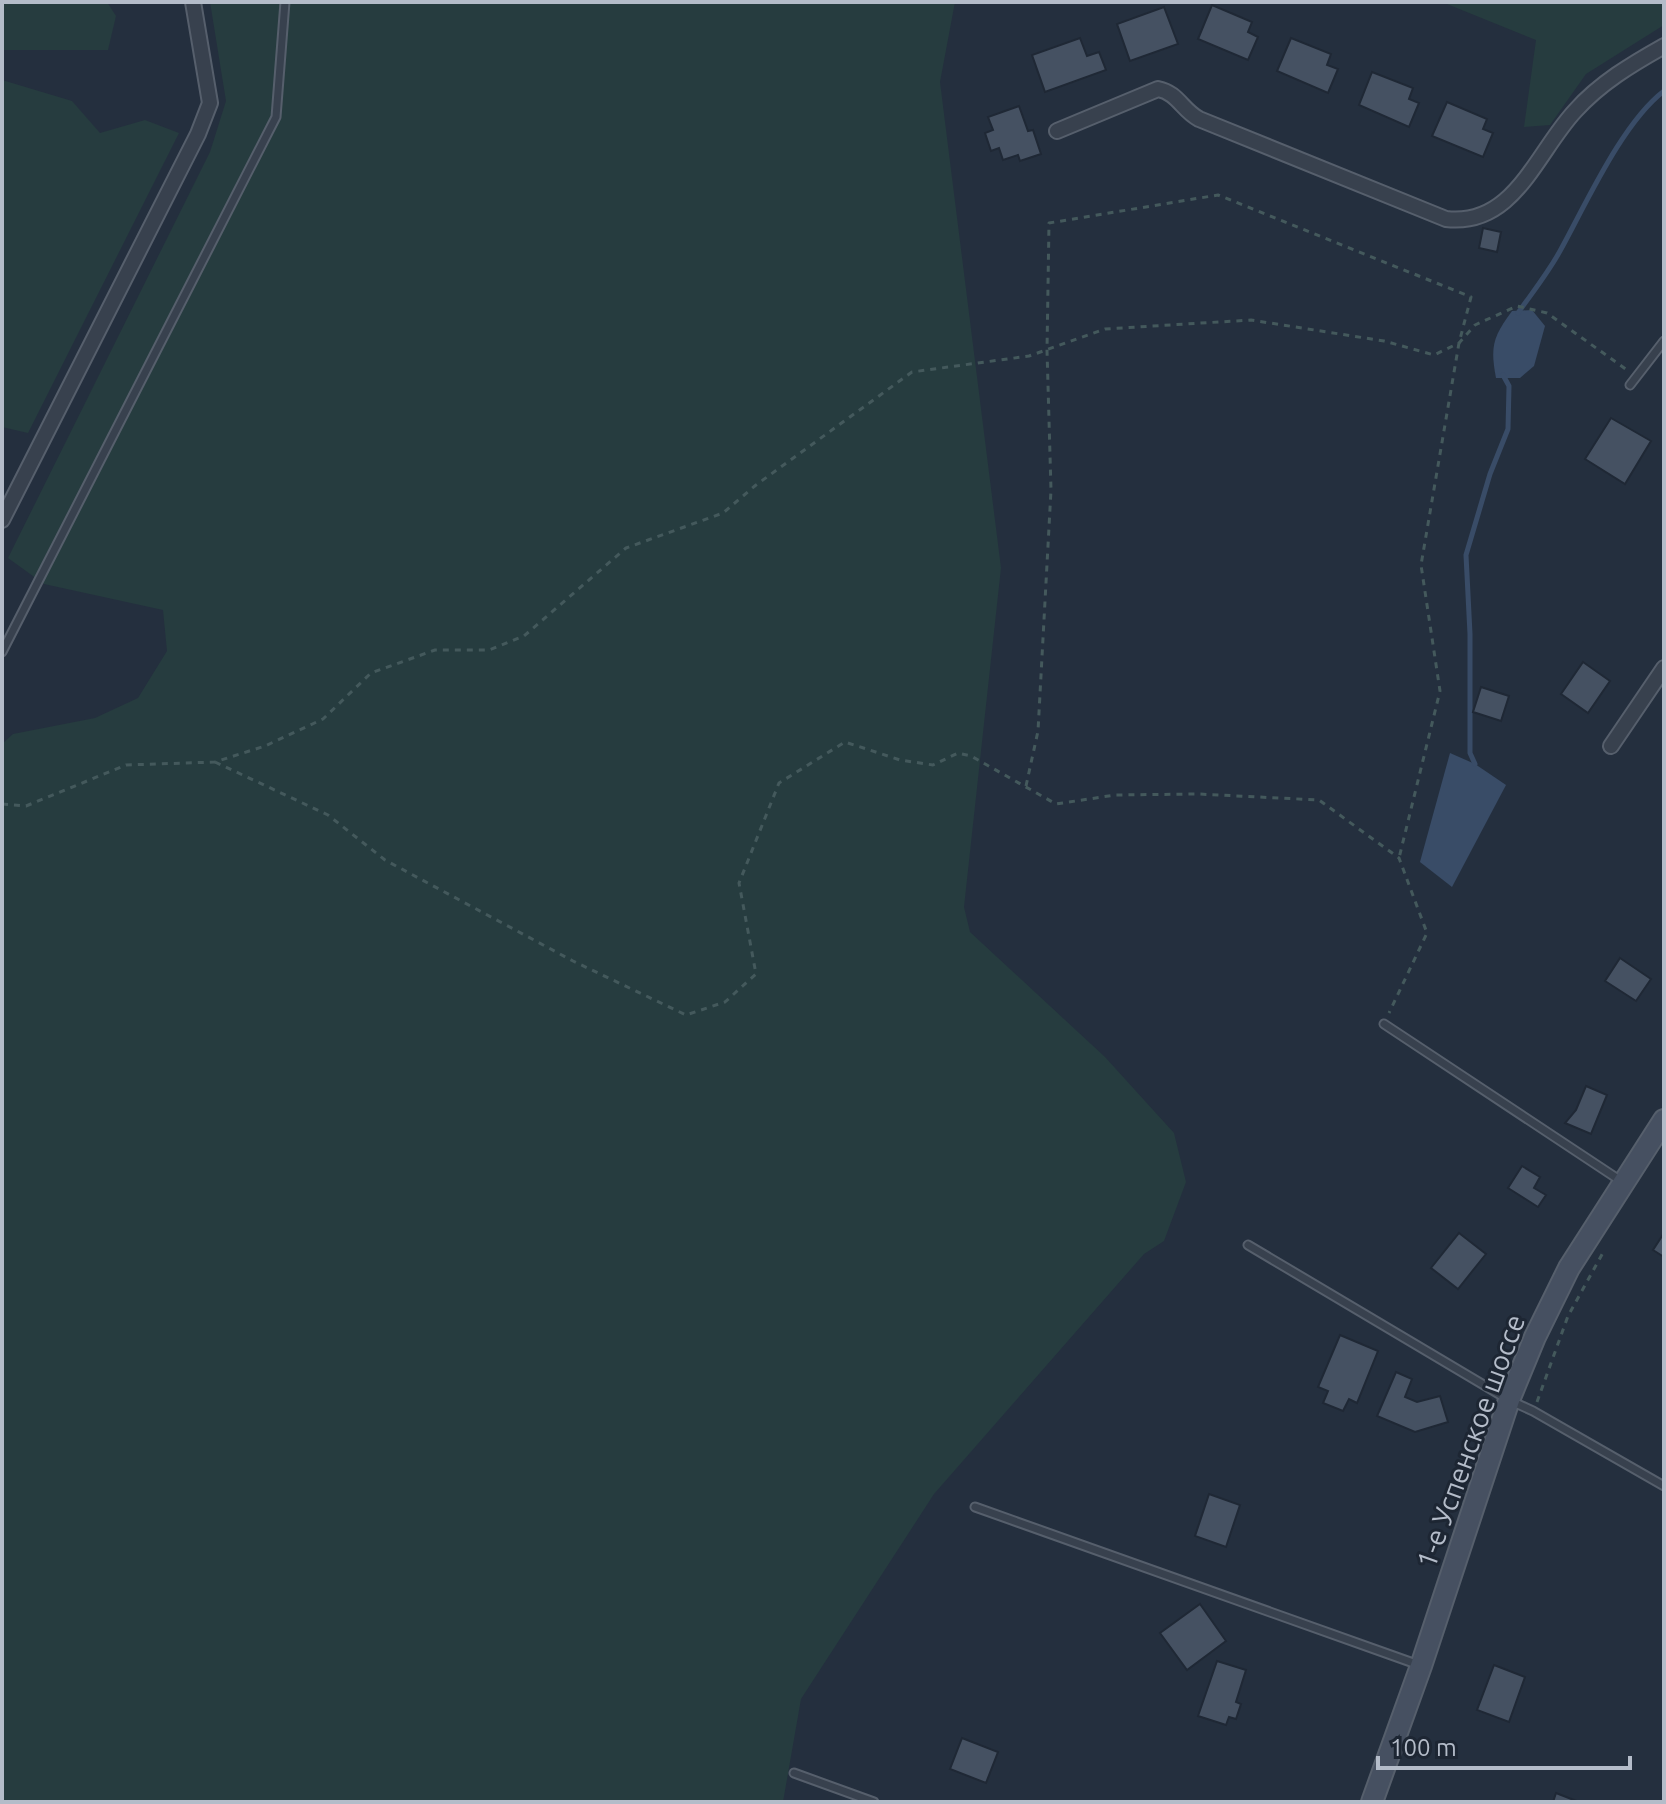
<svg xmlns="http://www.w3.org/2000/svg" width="1666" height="1804" font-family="Ubuntu,sans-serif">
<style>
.green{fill:#263c3f}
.water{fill:#394c67}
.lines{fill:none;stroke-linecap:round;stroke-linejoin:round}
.stream{stroke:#394c67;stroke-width:5}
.building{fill:#455162;stroke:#1f2835;stroke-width:2}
.service-casing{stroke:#565f6c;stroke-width:11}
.minor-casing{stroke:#565f6c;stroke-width:18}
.secondary-casing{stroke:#565f6c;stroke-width:24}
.path{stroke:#44595c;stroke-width:3;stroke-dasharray:6 6;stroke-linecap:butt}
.service{stroke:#38414e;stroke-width:7}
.minor{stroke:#38414e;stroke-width:14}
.secondary{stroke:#465061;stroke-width:20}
.labels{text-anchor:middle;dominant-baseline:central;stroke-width:6;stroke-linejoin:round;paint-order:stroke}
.street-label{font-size:28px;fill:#b4bcc9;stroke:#1d2633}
</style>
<rect width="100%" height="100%" fill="#242f3e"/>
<!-- green -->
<g class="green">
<path d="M2,2H107L116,16L108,50H2Z"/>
<path d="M210,2H955L940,82L1001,568L964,907L970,932L1105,1057L1174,1133L1186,1182L1164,1241L1144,1254L934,1494L801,1699L783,1802H2V744L13,734L95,718L138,698L167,651L163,610L44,584L8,558L210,152L226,101Z"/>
<path d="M1442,2H1664V25L1586,74L1550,125L1524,127L1536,40Z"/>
<path d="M2,80L72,101L100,133L145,120L179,133L28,433L2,427Z"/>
</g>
<!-- water -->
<g class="water">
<path d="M1532,310L1545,326L1534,366L1520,378H1496C1490,346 1493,337 1512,311Z"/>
<path d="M1450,753L1475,764L1506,785L1452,887L1420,862Z"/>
</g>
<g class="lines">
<!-- stream -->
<g class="stream">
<path d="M1518,313C1532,293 1548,273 1560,251C1586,204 1622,123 1664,91"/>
<path d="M1475,764L1470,753V634L1466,555L1490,474L1508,429L1509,386L1503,375"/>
</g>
</g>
<!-- building -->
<g class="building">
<path d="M1212,5L1252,22L1248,32L1258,37L1248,60L1198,39Z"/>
<path d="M1164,7L1178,44L1130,61L1117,24Z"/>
<path d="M1080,38L1087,56L1099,52L1106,70L1045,92L1032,55Z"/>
<path d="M1291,38L1331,54L1327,65L1338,69L1328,93L1277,71Z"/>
<path d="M1372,72L1413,88L1409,99L1419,103L1409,127L1359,105Z"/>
<path d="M1447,102L1487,119L1483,129L1493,133L1483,157L1432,136Z"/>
<path d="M1019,106L1028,131L1033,130L1041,154L1020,161L1018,155L1003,160L999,148L991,151L985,133L993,130L988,117Z"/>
<path d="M1483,228L1501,232L1497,252L1479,248Z"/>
<path d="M1611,418L1651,441L1625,484L1585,459Z"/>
<path d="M1583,662L1610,681L1588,713L1561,694Z"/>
<path d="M1481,687L1509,696L1501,721L1473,712Z"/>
<path d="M1620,958L1651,979L1636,1001L1605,981Z"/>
<path d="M1586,1086L1607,1095L1591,1134L1565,1123L1576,1110Z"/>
<path d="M1522,1166L1540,1177L1534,1188L1546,1195L1538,1207L1508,1188Z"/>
<path d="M1459,1233L1486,1254L1458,1289L1431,1268Z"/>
<path d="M1664,1233V1257L1653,1250Z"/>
<path d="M1340,1335L1378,1351L1357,1403L1349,1399L1343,1411L1323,1403L1328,1391L1318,1387Z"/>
<path d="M1396,1372L1412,1379L1405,1397L1417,1402L1440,1396L1448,1422L1415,1432L1377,1416Z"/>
<path d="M1209,1494L1240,1505L1226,1547L1195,1536Z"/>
<path d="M1200,1604L1226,1641L1187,1670L1160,1633Z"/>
<path d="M1217,1661L1246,1670L1236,1702L1241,1704L1236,1719L1229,1717L1226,1725L1198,1716Z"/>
<path d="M1494,1665L1525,1677L1509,1722L1477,1710Z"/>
<path d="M962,1738L998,1752L986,1783L950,1769Z"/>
<path d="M1556,1793L1579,1802H1553Z"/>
</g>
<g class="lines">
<!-- service casing -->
<g class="service-casing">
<g id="service">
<path d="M1630,385L1664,341"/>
<path d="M2,652L276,117L285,2"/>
<path d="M1384,1024L1621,1181"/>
<path d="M1248,1245L1509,1400L1533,1411L1664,1486"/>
<path d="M975,1507L1419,1665"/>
<path d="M794,1773L874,1802"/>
</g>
</g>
<!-- minor casing -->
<g class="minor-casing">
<g id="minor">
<path d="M1057,131L1158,89C1178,93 1182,110 1199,119L1446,219C1514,227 1536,153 1575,111C1600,83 1632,64 1664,46"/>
<path d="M2,520L198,134L210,103L193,2"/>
<path d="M1611,746L1664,668"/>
</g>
</g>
<!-- secondary casing -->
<g class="secondary-casing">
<path id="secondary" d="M1372,1802L1421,1666L1509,1400L1535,1337L1569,1268L1664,1120"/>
</g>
<!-- path -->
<g class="path">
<path d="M215,762L328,815L385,860L573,961L686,1015L725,1002L756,974L739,883L779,783L845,742L900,760L933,765L958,753L971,756L1056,804L1115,795L1198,794L1319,800L1399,858L1427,933L1389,1013"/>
<path d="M1026,786L1038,731L1051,490L1047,350L1049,223L1218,195L1471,297L1459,343L1421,565L1440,691L1399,858"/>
<path d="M2,804L26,806L126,765L215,762L265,746L323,719L371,673L435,650H489L524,636L626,548L723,513L756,485L912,372L1029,356L1105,329L1251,320L1384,341L1434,355L1459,343L1475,325L1517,306L1547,313L1627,370"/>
<path d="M1537,1402L1568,1316L1605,1249"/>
</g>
<!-- service -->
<use href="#service" class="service"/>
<!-- minor -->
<use href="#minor" class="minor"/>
<!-- secondary -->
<use href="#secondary" class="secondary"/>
</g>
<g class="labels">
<!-- street labels -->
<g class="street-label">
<text transform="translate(1470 1441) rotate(-70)">1-е Успенское шоссе</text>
</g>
</g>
<!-- border -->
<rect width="1666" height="1804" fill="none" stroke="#b4bcc9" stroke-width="8"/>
<!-- scale -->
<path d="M1378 1756v12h252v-12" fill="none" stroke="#b4bcc9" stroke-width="4"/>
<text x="1390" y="1756" font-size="24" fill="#b4bcc9" stroke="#1d2633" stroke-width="6" paint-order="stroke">100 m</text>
</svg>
